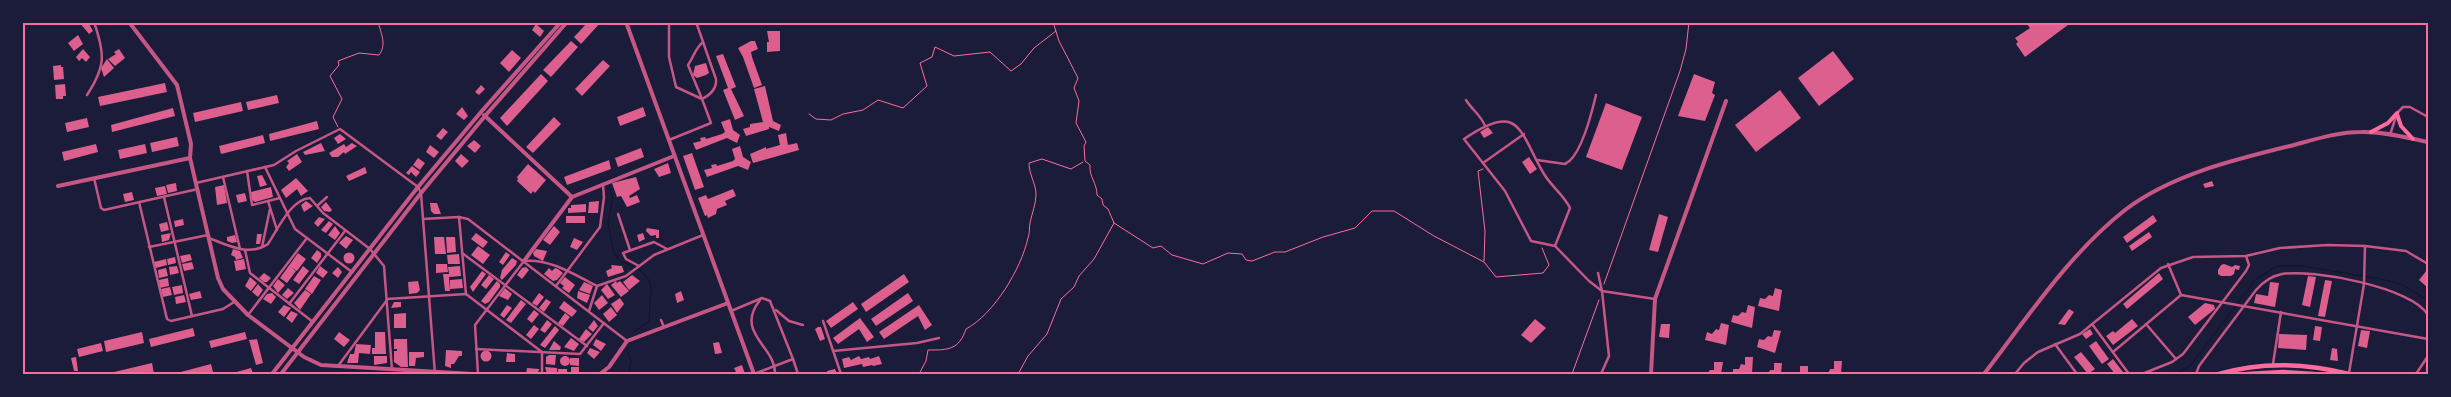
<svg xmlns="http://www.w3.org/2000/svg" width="2451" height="397" font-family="Ubuntu,sans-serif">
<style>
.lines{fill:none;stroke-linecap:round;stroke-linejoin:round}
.stream{stroke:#12122b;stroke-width:1}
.building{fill:#dd5f8e}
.path{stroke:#ff6b9d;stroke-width:1}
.minor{stroke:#c65784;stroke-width:2.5}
.tertiary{stroke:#c65784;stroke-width:4}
.secondary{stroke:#ff6b9d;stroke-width:4}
.primary{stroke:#ff6b9d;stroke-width:4.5}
.neatline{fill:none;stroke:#ff6b9d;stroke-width:2}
</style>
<rect width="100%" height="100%" fill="#1b1b3a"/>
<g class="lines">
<!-- stream -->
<g class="stream">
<path d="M609,185L613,197L608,222L613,251L619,260L641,271L649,280L651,287L649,321L634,332"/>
<path d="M627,350L631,361L629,374"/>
<path d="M2175,374L2191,365L2256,279L2277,266H2302L2381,279L2401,284L2428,300"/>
</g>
</g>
<!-- building -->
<g class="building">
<path d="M79,22H88L93,31L89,34Z"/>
<path d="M588,22H601L581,44L574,37Z"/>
<path d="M2030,22H2072L2025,57L2016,44L2018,42L2015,38L2030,28L2027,24Z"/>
<path d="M536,24L544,31L540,37L532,30Z"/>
<path d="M767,31H780V51L767,52V42H769Z"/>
<path d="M78,35L83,44L74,51L68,43Z"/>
<path d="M571,41L578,47L551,77L543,70Z"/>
<path d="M751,41H755L758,49L751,52L752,57L762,85L754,88L743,57L738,48Z"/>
<path d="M83,49L90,57L86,62L82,58L79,61L76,57Z"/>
<path d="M119,49L125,58L115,66L108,59L116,54L114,52Z"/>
<path d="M512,50L521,58L509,72L500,63Z"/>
<path d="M1833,51L1854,79L1819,106L1798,78Z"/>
<path d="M723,54L736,87L731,89L744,116L735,120L723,90L728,88L716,56Z"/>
<path d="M107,59L114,68L104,77L101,68Z"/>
<path d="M603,60L610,66L582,96L575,89Z"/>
<path d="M706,63L709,73L706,75L697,78L693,75L695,66Z"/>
<path d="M61,65V67H63L64,79L54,80L53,66Z"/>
<path d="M541,74L548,81L507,126L500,118Z"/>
<path d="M1694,74L1715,82L1712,93L1715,95L1705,121L1678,116Z"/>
<path d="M165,83L167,92L100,106L98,97Z"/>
<path d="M65,84L66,96H63V99H56L55,85Z"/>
<path d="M481,85L485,89L479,95L475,92Z"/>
<path d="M765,86L773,121L781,125L779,131L769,127V129L746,136L743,129L750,127V124L763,122L754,89Z"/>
<path d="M1780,90L1801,118L1756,152L1735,125Z"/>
<path d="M277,95L279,103L248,110L246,102Z"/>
<path d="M241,102L243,111L195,122L193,113Z"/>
<path d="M1606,103L1642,117L1622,170L1586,157Z"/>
<path d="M462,107L468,116L464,120L456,114Z"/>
<path d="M643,107L646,116L620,126L617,117Z"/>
<path d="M173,108L175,116L112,132L111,125Z"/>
<path d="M554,117L561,124L533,153L526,147Z"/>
<path d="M87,118L89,127L67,132L65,123Z"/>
<path d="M730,119L733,130L740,135L737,143L727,138L696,150L693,143L701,141L700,138L705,137L706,139L722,134L725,132L721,122Z"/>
<path d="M317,121L319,129L270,141L269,134Z"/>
<path d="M1488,127L1493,133L1484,138L1480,132Z"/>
<path d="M443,128L448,132L441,140L436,136Z"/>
<path d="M786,133L788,145L797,143L799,150L753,163L750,154L766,147V149L780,145L778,135Z"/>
<path d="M340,134L346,139L338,144L334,138Z"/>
<path d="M263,135L265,143L221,154L219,146Z"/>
<path d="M177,137L179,146L152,152L150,143Z"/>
<path d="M474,140L481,146L475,153L467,146Z"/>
<path d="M321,143L325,151L305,155L303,152Z"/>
<path d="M352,143L357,146L345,154L344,152L338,157H332L329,153L344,144L346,147Z"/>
<path d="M96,144L98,152L64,161L62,152Z"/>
<path d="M145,144L147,153L120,159L118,150Z"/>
<path d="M430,145L439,152L434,158L426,152Z"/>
<path d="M740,146L743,157L751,162L748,170L738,166L707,177L704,170L712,168L711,165L716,164L717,166L733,161L735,159L732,149Z"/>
<path d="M641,148L644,157L618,167L615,158Z"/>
<path d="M692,153L704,187L695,190L683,156Z"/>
<path d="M297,154L302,162L289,171L286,167L289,163L287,161Z"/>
<path d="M461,154L469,161L462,168L455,161Z"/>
<path d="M1529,157L1537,169L1530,174L1522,162Z"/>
<path d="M418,158L425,163L420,170L413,165Z"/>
<path d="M609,160L611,169L567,185L564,177Z"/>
<path d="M668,163L671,173L659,177L654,169Z"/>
<path d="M528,164L546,180L535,193L533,191L531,194L517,181L518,179L517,177Z"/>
<path d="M412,166L420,172L416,177L411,172L409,175L406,173Z"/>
<path d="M365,167L367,173L349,181L346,176Z"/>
<path d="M262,175L267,185L260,187L257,176Z"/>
<path d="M636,177L640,189L629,196L630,198L637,195L640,202L627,207L621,196L617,197L612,183Z"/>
<path d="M296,178L308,191L301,196L297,189L286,198L281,190Z"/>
<path d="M2212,181L2214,186L2205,188L2203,184Z"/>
<path d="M176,183L177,191L168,193L166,185Z"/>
<path d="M224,185L227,203L217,205L215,187Z"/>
<path d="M165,186L167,194L157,196L155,188Z"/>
<path d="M271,187L273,197L255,202L252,200L251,192Z"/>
<path d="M733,189L736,196L725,201L727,205L717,209L716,214L708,218L707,215L705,216L698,198L706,195L708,199Z"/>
<path d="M132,192L134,200L125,202L123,194Z"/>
<path d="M245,193L247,201L238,203L236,195Z"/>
<path d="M306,201L313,206L304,212L301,205Z"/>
<path d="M599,201L598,213H588L589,202Z"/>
<path d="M326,202L332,210L330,212L324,211L321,207Z"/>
<path d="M430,203H437L441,214H434L431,211Z"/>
<path d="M586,204V212L568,213V208H571V205Z"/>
<path d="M1659,214L1668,217L1658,252L1649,250Z"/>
<path d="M2153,215L2157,221L2127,243L2123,237Z"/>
<rect x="566" y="216" width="19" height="7"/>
<path d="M319,217L325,219L318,227L314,223Z"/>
<path d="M183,219L184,225L175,227L174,221Z"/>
<path d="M329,221L333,224L326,233L321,230Z"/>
<path d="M167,222L169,230L161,232L159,224Z"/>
<path d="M335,226L340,233L335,240L328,235Z"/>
<path d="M554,226L560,232L550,245L543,240Z"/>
<path d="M647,228L659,230V238H656V235L651,236L646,231Z"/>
<path d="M2149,232L2152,237L2132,251L2129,246Z"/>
<path d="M171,233L169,240L162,242L161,235Z"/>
<path d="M476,233L488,242L483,248L471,239Z"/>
<path d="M643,233L645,239L639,242L637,235Z"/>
<path d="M257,234H262L260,244H256Z"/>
<path d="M235,235L237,242L232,243L227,241V237Z"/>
<path d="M346,236L353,240L346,249L339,243Z"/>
<path d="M434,237H444L446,254H435Z"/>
<path d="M446,237H455L456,252L447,253Z"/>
<path d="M574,238L583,242L577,250L570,247Z"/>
<path d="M478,246L490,255L483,264L471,255Z"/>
<path d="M233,249L240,251L243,258L236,260L235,257L231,255Z"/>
<path d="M536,249L547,251L543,261L534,256L533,253Z"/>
<path d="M317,250L321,253V257L317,263L311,258Z"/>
<path d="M506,252L510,255L503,265L499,262Z"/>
<circle cx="349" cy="258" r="5.5"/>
<path d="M298,253L306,259L297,271L291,267L296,271L287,283L280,278Z"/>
<path d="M190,254L192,260L182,263L180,256Z"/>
<path d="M459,254L460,264H448L447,255Z"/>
<path d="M175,257L176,263L168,265L167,259Z"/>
<path d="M512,258L517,261L516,265L502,280L500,278L502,270Z"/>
<path d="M166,259L167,265L156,268L154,262Z"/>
<path d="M244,259L246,269L236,271L234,261Z"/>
<path d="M192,262L194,269L184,271L182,264Z"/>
<path d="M436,264H447L448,272L436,273Z"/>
<path d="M2224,264L2232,267L2235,265L2240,266L2239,270L2235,269L2234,274L2231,276H2221L2218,274V270L2221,265Z"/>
<path d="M611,265L622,266L624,272L608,277L606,271L612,268Z"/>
<path d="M177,266L179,273L170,275L169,267Z"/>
<path d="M303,266L309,271L299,284L293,280Z"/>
<path d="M320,266L328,272L323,278L316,273Z"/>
<path d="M460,266L461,276L449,277L450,291H445L443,274H449L448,267Z"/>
<path d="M338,267L342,272L338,278L332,273Z"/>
<path d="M526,267L529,270L522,279L517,275L522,268Z"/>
<path d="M166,268L168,276L159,278L158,270Z"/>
<path d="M549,268L552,271L555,268L558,269L563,273L557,280L553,281L544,274Z"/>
<path d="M2427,270L2428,271V288L2419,280Z"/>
<path d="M482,271L486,274L473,292L470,287Z"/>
<path d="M264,273L271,278L267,282H264L259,278Z"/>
<path d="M2159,273L2163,279L2127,309L2123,304Z"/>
<path d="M904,274L909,282L866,312L861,304Z"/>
<path d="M489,275L494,279L486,289L481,285Z"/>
<path d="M632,275L640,281L629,290L623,282Z"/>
<path d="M314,276L321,280L312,294L305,289Z"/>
<path d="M2308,276L2316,277L2310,307L2302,305Z"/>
<path d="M250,277L257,283L251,291L245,286Z"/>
<path d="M565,277L575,285L569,293L562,288L564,286L560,283Z"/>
<path d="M168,278L169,286L160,288L159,280Z"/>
<path d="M278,279L285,285L278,293L273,286Z"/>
<path d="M462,279L463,288L450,289V280Z"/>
<path d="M2325,280L2332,281L2325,317L2318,316Z"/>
<path d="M418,281L420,290L417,293L409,294L408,282Z"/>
<path d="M497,281L500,284V287L489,302L485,304L481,301Z"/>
<path d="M616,281L617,283L620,281L629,291L621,297L611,285Z"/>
<path d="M584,282L593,286L590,294L579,290Z"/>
<path d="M2270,282L2279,283L2275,307L2254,303L2256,294L2268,296Z"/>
<path d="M258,284L263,290L258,297L252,292Z"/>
<path d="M607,284L615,295L608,299L601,290Z"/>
<path d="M182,285L183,293L174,295L172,287Z"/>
<path d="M170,287L172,295L163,297L161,289Z"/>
<path d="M288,288L294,293L287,299L282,295Z"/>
<path d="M505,288L512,294L508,300L499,296Z"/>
<path d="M1775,288L1782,290L1779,311L1758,306L1760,298L1765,299L1769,295L1773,296Z"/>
<path d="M305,290L311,294L300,310L294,303Z"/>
<path d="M200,291L202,298L191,300L189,294Z"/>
<path d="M578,291L590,295L587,303L577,298Z"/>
<path d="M681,291L684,300L677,303L675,294Z"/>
<path d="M272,293L276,297L271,304L263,299L267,294Z"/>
<path d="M539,293L544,297L537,306L532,303Z"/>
<path d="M908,293L913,301L876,326L871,319Z"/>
<path d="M184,295L186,302L176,304L175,297Z"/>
<path d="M602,295L608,303L599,310L594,303Z"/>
<path d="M620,298L624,304L617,313L611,304Z"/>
<path d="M546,299L551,302L544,312L539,308Z"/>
<path d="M521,300L526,304L511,323L506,320Z"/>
<path d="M564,301L577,311L572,317L559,308Z"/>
<path d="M394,302H401V307L391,308Z"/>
<path d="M853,302L858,309L831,328L826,321Z"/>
<path d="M2205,303L2214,305L2215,309L2195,325L2188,317Z"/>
<path d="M284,305L291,308L284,317L278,312Z"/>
<path d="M507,305L512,308L504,318L500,315Z"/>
<path d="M919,305L932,325L925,330L918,316L884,339L879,332Z"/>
<path d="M1748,305L1755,307L1752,328L1731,322L1733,315L1738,316L1742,312L1746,313Z"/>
<path d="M611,307L617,315L609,322L603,314Z"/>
<path d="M2069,309L2074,312L2065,325L2058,324Z"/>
<path d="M534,310L539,314L532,323L527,319Z"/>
<path d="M291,311L298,314L292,323L286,318Z"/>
<path d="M406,313V328H394V314Z"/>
<path d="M565,313L570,317L563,326L558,323Z"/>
<path d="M860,318L874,337L867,342L859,329L838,344L833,338Z"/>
<path d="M1535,319L1546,328L1531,343L1521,335Z"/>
<path d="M2132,319L2138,326L2113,345L2106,336L2113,331L2115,333Z"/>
<path d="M547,320L552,324L545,333L540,330Z"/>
<path d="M594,320L598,326L593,332L588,328Z"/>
<path d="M1721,323L1729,325L1726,345L1705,340L1707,332L1712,334L1716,329L1719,330Z"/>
<path d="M1661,324H1670L1669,338L1659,337Z"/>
<path d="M534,325L539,329L531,339L526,335Z"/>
<path d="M555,326L559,330L545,348L540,345Z"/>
<path d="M2315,326L2322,327L2320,341L2313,340Z"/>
<path d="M818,327H821L825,339L820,341L815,329Z"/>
<path d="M193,328L195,336L151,347L149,339Z"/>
<path d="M586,329L592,334L584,342L579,339Z"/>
<path d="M2090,329L2093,334L2086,339L2082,334Z"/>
<path d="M1774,330L1781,331L1775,353L1757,347L1759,339L1764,340L1768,336L1772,337Z"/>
<path d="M2361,330L2370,331L2367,348L2358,346Z"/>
<path d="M142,332L144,343L106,352L104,341Z"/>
<path d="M245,332L247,339L211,348L209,341Z"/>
<path d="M339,332L350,340L344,347L334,339Z"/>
<path d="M375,332H385L386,354H372V348H375Z"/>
<path d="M2279,334L2307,335L2306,350L2278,348Z"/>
<path d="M571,338L579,344L574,351L564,347Z"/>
<path d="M257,339L263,363L256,365L249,340Z"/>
<path d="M394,339H407L408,367H401L394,362V351H397V349H394Z"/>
<path d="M596,339L606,344L601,351L593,345Z"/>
<path d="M554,341L561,347L560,350H549Z"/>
<path d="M2096,341L2109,359L2102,364L2089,346Z"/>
<path d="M719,342L722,353L715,354L713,343Z"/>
<path d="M101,343L103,351L79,357L77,349Z"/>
<path d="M356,344L371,345L370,354L359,353L358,363H347L350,354H354Z"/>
<path d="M590,348L600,352L594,359L587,353Z"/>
<path d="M2332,348L2337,349L2338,361L2330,360Z"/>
<path d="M446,350L462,351V356H459L454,364H451V368L445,366Z"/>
<circle cx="486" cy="356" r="5.5"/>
<path d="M409,352H424V357L416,358L415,366H409Z"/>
<path d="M2081,352L2095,369L2088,374L2074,357Z"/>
<path d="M507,353L515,354V362H506Z"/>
<path d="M549,355H556L555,365L546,364V357Z"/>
<path d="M374,356H387V363L374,365Z"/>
<path d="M859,356L861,359L869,357L870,359L879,356L882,364L873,366L872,365L863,367L862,364L844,368L842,359L849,357L851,360Z"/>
<circle cx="565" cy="361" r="5"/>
<path d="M76,357L78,371H74L71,358Z"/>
<path d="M1745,357H1753L1752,374H1733V369H1739L1741,364L1745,365Z"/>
<path d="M570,358H579V366L570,365Z"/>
<path d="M2113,359L2123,372L2122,374H2115L2107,364Z"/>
<path d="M1834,361H1842L1841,374H1828L1830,369H1834Z"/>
<path d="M1714,362H1723L1721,374H1707L1710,370H1714Z"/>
<path d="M152,363L154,374H115L114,372Z"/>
<path d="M1774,363H1782L1781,374H1768L1770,370H1774Z"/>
<path d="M211,364L213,372L173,374Z"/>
<path d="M742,365L745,374H737L734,368Z"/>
<rect x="1800" y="366" width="8" height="8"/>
<path d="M545,367L557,368V374H547Z"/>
<rect x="571" y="367" width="8" height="7"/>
<path d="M251,368L253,374H229Z"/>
<path d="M527,368L539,369V371L535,374H526Z"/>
<rect x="558" y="369" width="9" height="5"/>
<path d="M835,369L837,374H828L827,371Z"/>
</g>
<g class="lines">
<!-- path -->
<g class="path">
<path d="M809,114L816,119L831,120L843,114L863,110L878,100L903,108L927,86L920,63L932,57L935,47L954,56L990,52L1011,71L1021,64L1034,48L1056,31"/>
<path d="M338,127L333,117L342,99L330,76L339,65L338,61L359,53L379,55C387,45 381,33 378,22"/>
<path d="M1483,169L1478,171L1485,231L1484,261"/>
<path d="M1114,223L1153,248L1161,246L1172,255L1203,264L1228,253L1242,254L1246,260L1252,261L1275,252H1285L1323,237L1355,228L1372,211H1394L1434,236L1484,262L1496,277L1543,273L1549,265L1542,248"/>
<path d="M1604,284L1680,71L1686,49L1689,22"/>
<path d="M919,374L926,361L928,350C948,350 959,350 966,329C994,314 1021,269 1028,238C1030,233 1029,228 1030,223C1032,213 1036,204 1036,193C1035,182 1029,174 1029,163L1042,159L1071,169L1083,162"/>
<path d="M1018,374L1028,356L1047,334L1061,299L1074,287L1079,276L1094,259L1114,223L1108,209L1103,205L1102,199L1097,195C1097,183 1089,177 1090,165L1085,161L1084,146L1086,142L1076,123L1079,101L1074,88L1078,78L1059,41L1053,22"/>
<path d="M1572,374L1599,300"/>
</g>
<!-- minor -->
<g class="minor">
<path d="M696,22C703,41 709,60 716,79C717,89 710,95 702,99L688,65C693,58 696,47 703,42"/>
<path d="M87,95C106,66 105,54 94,22"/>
<path d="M1466,100C1472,110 1481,115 1485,126"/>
<path d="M2390,135L2397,113L2403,107H2410L2428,117"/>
<path d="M669,140L711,123L702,99L676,87L669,57V22"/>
<path d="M1537,160L1565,164C1581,157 1592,112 1596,95"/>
<path d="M1483,163L1524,134"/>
<path d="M265,167L295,229L352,272"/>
<path d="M247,171L252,205L280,198"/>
<path d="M223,177L240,249"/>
<path d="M94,178L101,208L104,210L198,189"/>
<path d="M196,183L274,165L296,151L340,129L418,187L421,193L435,374"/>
<path d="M164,197L192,316"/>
<path d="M268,201L277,230"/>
<path d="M139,202L167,319L171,321L223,309L234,302"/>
<path d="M317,206L327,197"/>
<path d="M618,214L630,250"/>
<path d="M459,217L466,294"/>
<path d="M423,219L459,217L468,219L627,341"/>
<path d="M209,238C227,245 249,257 268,244C278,229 291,199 310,198L323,213L370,249L384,266L392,370"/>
<path d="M1555,246L1570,208C1564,195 1551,186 1544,174C1519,132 1521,100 1464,139L1505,191L1531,241L1555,246L1589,281L1602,291L1609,356L1601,374"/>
<path d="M149,247L208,235"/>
<path d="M262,247L270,209"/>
<path d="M245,250L250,273L313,322"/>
<path d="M462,253L587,346"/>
<path d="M2168,264L2181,295"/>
<path d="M639,266L626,259L623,253L654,242L667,249"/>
<path d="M1598,273L1602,291L1655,299"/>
<path d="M556,286L600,227L604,197L603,185"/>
<path d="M387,299L466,294L542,352"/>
<path d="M760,300C734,333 776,346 775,374"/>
<path d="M289,304L345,231"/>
<path d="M776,310L789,321L803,325"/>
<path d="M589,311L597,286"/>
<path d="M731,311L762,298L770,301L793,359L754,374"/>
<path d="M248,315L307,238"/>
<path d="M661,320L664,327"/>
<path d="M823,321L841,374"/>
<path d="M2092,324L2129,374"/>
<path d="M2146,324L2176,359"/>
<path d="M2055,344L2077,374"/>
<path d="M476,349L580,354L604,323"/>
<path d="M833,351L917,343L939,338"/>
<path d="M2113,352L2181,295L2428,339"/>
<path d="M793,359L798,374"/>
<path d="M2273,364L2281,312"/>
<path d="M338,366L387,300"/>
<path d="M2349,373L2364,284L2365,246"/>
<path d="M478,374L475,325L524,261C549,258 575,275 597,286L626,276L654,255L703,235"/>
<path d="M542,374V352"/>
<path d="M2015,374L2024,363L2038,352L2080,334L2161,268L2193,257L2246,256L2280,248L2328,245L2365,246L2406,251L2428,264"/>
<path d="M2142,374L2172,362L2183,354L2246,271L2249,265L2246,256"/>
<path d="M2196,374L2199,366L2256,290C2263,282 2271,276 2282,274C2312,269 2412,287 2428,315"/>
<path d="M2416,374L2428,356"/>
</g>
<!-- tertiary -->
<g class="tertiary">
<path d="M129,22L177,85L191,144L190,158L218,278L223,289L248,315L304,357L321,365L473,374"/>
<path d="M626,22L754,374"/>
<path d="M484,115L572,197"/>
<path d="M58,186L190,158"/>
<path d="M524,261L572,197L674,156"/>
<path d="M272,374L418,187L481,112L561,22"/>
<path d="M281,374L421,193L485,116L567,22"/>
<path d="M600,374L609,367L627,341L728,303"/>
<path d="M1651,374L1655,299L1726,101"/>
<path d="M1984,374C2027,318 2069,254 2125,210C2172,174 2237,159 2294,145C2316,139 2338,132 2361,132C2383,131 2407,138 2428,142"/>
</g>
<!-- secondary -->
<g class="secondary">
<path d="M2397,114L2401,126L2413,139"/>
<path d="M2371,132L2388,123L2397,113"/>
</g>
<!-- primary -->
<g class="primary">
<path d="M2219,374C2263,361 2305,363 2349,374"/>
<path d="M2247,374L2283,372L2314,374"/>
</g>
</g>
<!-- border -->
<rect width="2451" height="397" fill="none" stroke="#1b1b3a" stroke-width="48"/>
<rect x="24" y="24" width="2403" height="349" class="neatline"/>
</svg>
